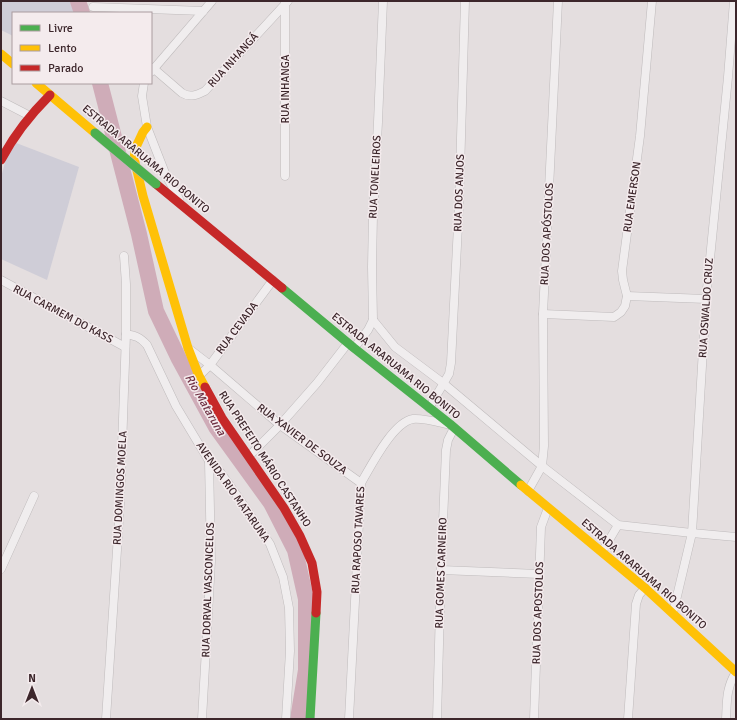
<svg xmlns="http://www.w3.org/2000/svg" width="737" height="720" font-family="Signika,sans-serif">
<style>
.green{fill:#cfcdd7}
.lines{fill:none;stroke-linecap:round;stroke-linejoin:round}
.river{stroke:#cfacb8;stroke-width:16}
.street-casing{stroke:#bfbbbc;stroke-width:9}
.street{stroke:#f0edee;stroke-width:8}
.fast{stroke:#4caf50;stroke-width:9}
.slow{stroke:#ffc107;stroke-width:9}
.jam{stroke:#c62828;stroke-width:9}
.fast-bridge-casing{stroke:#c1babc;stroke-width:10;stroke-linecap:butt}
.fast-bridge{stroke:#4caf50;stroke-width:9}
.labels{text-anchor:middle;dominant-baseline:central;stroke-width:3;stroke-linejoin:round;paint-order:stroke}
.street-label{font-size:11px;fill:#3c262b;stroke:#f4ebed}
.water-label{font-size:12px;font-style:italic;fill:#6f3144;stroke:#f4ebed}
</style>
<rect width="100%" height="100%" fill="#e4dedf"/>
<!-- green -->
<g class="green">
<path d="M1,1H81L90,13H13V36L1,30Z"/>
<path d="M11,141L79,167L47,280L1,259V177Z"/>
</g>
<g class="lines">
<!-- river -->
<g class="river">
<path d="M78,1L82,13"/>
<path d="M100,83L139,234L156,311L179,359L216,427L271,503L295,550L306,599V670L298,719"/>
</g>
<!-- street casing -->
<g class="street-casing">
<g id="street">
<path d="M93,7L203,11"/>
<path d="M153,68L182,93C190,98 197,95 205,91L288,1"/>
<path d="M151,72L212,1"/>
<path d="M144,83L142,96L147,127L165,173L179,199"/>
<path d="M1,101L30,116"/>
<path d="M285,176V3"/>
<path d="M1,280L125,347"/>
<path d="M627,296L706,299"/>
<path d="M543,314L614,317L621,312L625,306L627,296L623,280L622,271L640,136L652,1"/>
<path d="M373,320L395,347L443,383L542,466L618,525L692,533L736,537"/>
<path d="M126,334C136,336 140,337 147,345L176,406L209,461L221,473L236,494L270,544L283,577L289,608L290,651L286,719"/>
<path d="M188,348L210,365L280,425L361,483"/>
<path d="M354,348L368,330L373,320L372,267L373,215L378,122L383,1"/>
<path d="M199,376L210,365L273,280"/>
<path d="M429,408L449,374L451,363L459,206L465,1"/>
<path d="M249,456L280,425L317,383L348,343"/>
<path d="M528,491L542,466L544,446L543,314L558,1"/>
<path d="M602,552L618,525"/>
<path d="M1,569L34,496"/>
<path d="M441,570L539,574"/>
<path d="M673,613L692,533L706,299L728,77L734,1"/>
<path d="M106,719L120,504L126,334V284L124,256"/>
<path d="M202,719L211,561L209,461"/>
<path d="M349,719L361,483C371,466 393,422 413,419C422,418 438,422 447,424"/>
<path d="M437,719L441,570L446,450L448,440L454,428"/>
<path d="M534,719L541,527L548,508"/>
<path d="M628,719L636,604L639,595L645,588"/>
<path d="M726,719C727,701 726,688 736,672"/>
</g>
</g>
<!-- street -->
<use href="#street" class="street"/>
<!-- fast -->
<g class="fast">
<path d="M282,288L354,348L450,424L521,485"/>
<path d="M310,719L316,613"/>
</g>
<!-- slow -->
<g class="slow">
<path d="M1,54L13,64"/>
<path d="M36,83L95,133"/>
<path d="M147,127L143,132L136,147L134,158L143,196L188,348L199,376L205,387"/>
<path d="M521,485L645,588L736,672"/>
</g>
<!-- jam -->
<g class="jam">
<path d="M1,160C14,135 30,115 50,95"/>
<path d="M156,184L282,288"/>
<path d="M205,387L222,418L284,508L300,536L312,563L317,592L316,613"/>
</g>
<!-- fast-bridge casing -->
<g class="fast-bridge-casing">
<path id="fast-bridge" d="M95,133L156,184"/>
</g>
<!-- fast-bridge -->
<use href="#fast-bridge" class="fast-bridge"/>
</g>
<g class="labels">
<!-- street labels -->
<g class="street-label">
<text transform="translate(233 60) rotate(-48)">RUA INHANGÁ</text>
<text transform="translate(285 89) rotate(-90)">RUA INHANGA</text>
<text transform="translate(146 159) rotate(40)">ESTRADA ARARUAMA RIO BONITO</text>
<text transform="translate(375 177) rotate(-87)">RUA TONELEIROS</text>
<text transform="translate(459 193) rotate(-88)">RUA DOS ANJOS</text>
<text transform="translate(632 197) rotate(-82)">RUA EMERSON</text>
<text transform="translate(547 234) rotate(-87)">RUA DOS APÓSTOLOS</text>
<text transform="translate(706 308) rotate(-86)">RUA OSWALDO CRUZ</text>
<text transform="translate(63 314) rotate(28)">RUA CARMEM DO KASS</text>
<text transform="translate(237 328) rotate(-53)">RUA CEVADA</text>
<text transform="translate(396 366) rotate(39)">ESTRADA ARARUAMA RIO BONITO</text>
<text transform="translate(302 439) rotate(37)">RUA XAVIER DE SOUZA</text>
<text transform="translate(265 459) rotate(57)">RUA PREFEITO MÁRIO CASTANHO</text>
<text transform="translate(120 488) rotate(-87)">RUA DOMINGOS MOELA</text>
<text transform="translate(233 492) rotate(55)">AVENIDA RIO MATARUNA</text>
<text transform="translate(358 540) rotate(-87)">RUA RAPOSO TAVARES</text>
<text transform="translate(441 573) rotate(-88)">RUA GOMES CARNEIRO</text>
<text transform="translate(644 574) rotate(41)">ESTRADA ARARUAMA RIO BONITO</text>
<text transform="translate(208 590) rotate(-88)">RUA DORVAL VASCONCELOS</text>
<text transform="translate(538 613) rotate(-88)">RUA DOS APOSTOLOS</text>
</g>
<!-- water labels -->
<g class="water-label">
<text transform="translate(205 405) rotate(60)">Rio Mataruna</text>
</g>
</g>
<!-- border -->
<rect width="737" height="720" fill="none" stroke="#3c262b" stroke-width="4"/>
<!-- legend -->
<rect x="12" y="12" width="140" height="72" fill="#f4ebed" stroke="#aa9c9f"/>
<rect x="20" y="25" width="20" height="6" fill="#4caf50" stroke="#aa9c9f"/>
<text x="48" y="32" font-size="12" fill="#3c262b">Livre</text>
<rect x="20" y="45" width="20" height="6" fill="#ffc107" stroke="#aa9c9f"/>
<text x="48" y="52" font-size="12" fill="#3c262b">Lento</text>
<rect x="20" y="65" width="20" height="6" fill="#c62828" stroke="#aa9c9f"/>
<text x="48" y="72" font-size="12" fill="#3c262b">Parado</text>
<!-- north arrow -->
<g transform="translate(32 688)" stroke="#f4ebed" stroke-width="3" paint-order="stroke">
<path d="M0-3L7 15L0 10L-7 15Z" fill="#3c262b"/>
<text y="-6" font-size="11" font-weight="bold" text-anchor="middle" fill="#3c262b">N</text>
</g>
</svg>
